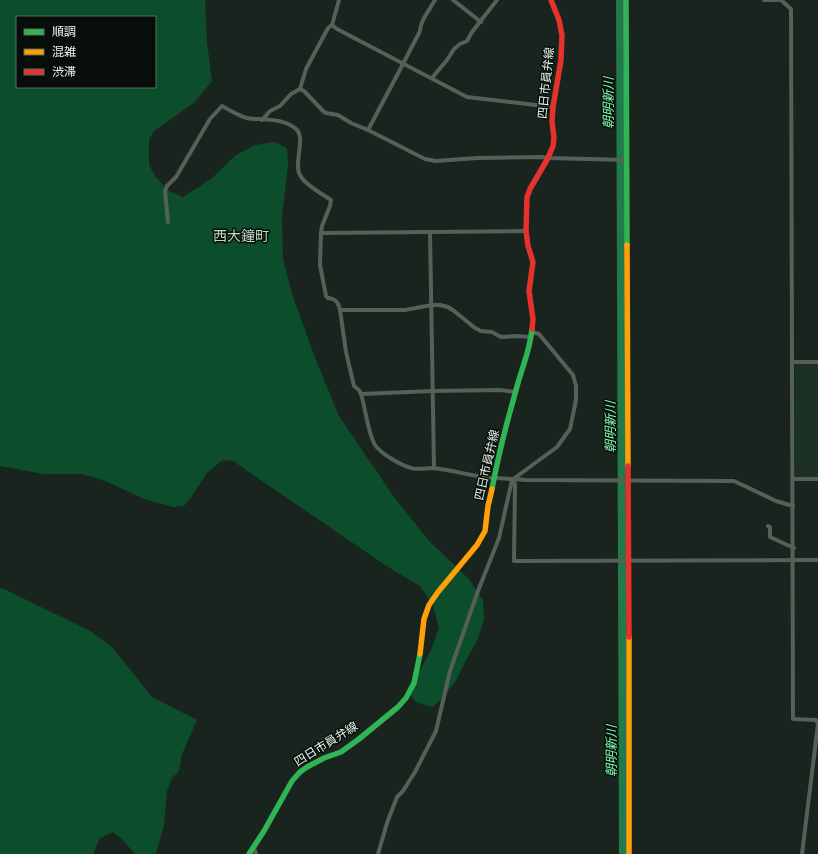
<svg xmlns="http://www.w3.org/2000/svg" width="818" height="854" font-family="Arial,'Noto Sans JP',sans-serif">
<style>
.built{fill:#1c3023}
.green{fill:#0c4e2c;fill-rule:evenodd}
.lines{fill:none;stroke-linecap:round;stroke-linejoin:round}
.river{stroke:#227a4a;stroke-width:8}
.street{stroke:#556059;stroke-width:4}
.fast{stroke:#30b455;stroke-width:5.5}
.slow{stroke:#ff9f0a;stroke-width:5.5}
.jam{stroke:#e5322d;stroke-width:5.5}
.labels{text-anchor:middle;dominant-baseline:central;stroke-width:3;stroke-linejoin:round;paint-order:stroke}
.street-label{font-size:12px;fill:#e8f2eb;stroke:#070e09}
.water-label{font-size:13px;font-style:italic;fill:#80f7ad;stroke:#070e09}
.quarter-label{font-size:14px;fill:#c3d7c8;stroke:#070e09}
</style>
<rect width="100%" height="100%" fill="#1a241e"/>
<!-- built -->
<rect class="built" x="795" y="363" width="23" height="115"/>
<!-- green -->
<g class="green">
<path d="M0,0H205L207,42L212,81L195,102L154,131L149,139V165L155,176L169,191L183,197L211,179L236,155L255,145L275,142L287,148L288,166L282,216L283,259L292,294L314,355L339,416L394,497L429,541L468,578L483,600L484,619L478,639L466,660L457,679L441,700L432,707L416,702L408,692L431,650L439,628L433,606L420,586L385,565L249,472L232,460L221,461L207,473L192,496L184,506L173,507L144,499L103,480L82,474H44L0,466ZM17,17H155V87H17Z"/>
<path d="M0,588L6,590L90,631L113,648L152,697L197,720L182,754L179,771L172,778L167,791L164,825L156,854H135L122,839L113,832L100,838L93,854H0Z"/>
</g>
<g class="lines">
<!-- river -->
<path class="river" d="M620,0L623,854"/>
<!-- street -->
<g class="street">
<path d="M453,0L481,22"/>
<path d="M764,0H781L791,9C793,245 794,482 793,719L816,720L818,724L802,854"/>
<path d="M332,25L337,29L467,97L553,107"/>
<path d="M432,78L447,60L454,49L460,44L467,41L472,32L497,0"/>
<path d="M300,89L304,91L323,111L326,113L338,115L351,123L368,130L425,159L436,161L477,158L542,157L548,158L626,160"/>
<path d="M262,120L270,111L280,106L291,94L300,89L306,69L328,28L332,25L339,0"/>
<path d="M368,130L403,64L420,31L421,25L424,18L435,0"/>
<path d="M168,222L165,191L167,186L176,177L210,119L222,106C230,110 238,116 247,118C251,119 255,119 259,119C272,120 284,120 295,128C307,136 293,163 300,175C305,185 322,194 331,200L330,206L322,226L321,233L320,265L326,296L328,298C336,299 338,302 340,310L346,352L354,386L359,390L361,394C366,410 367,431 375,445C381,454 401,465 411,468C415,470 427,468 433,468C452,470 471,476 491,478"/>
<path d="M430,232C432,311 432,390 434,468"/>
<path d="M321,233L526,231"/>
<path d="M340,310H405L432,305H440L448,307L454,311L475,328L481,331L492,332L501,337L516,336L531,337"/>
<path d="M792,362H818"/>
<path d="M361,394L432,391L500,390L515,392"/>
<path d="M497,478L526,480L734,481L776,501L793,506"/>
<path d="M793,479H818"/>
<path d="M512,480L515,484L514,561L818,560"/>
<path d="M768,526L770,527V537L794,548"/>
<path d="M254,848L256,854"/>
<path d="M378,854L387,823L397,797L403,791L415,772L436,731L450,671L478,591L499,538L512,480L557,447L570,429L576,400V386L573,375L539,334L532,332"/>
</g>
<!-- fast -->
<g class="fast">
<path d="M626,0L627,245"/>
<path d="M492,489C498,457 506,425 515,394C520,372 530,352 532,329"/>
<path d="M249,854L264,831L292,781L300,772L307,767L324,758L341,752L359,739L398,707L406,698L414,683L420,654"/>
</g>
<!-- slow -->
<g class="slow">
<path d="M627,245L628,466"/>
<path d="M629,637V854"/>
<path d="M420,654L424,619L429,605L438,592L477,545L485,531L488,506L492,489"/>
</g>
<!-- jam -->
<g class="jam">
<path d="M532,329L533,319L529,291L533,262L528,246L526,231L527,197L530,189L548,158L553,146L554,138L552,121L553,107L561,60L562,35L559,20L551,0"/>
<path d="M628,466L629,637"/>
</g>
</g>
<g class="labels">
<!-- street labels -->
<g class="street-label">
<text transform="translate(546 83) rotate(-84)">四日市員弁線</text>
<text transform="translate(487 465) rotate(-77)">四日市員弁線</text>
<text transform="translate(326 744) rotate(-32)">四日市員弁線</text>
</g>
<!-- water labels -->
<g class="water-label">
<text transform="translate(608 103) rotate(-90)">朝明新川</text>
<text transform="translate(610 427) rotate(-90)">朝明新川</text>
<text transform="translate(611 751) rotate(-90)">朝明新川</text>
</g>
<!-- quarter labels -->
<g class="quarter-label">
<text x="241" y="236">西大鐘町</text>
</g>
</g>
<!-- legend -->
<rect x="16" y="16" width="140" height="72" fill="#070e09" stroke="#616963"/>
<rect x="24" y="29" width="20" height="6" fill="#30b455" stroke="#616963"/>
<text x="52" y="36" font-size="12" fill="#e8f2eb">順調</text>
<rect x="24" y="49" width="20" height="6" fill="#ff9f0a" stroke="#616963"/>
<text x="52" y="56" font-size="12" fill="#e8f2eb">混雑</text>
<rect x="24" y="69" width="20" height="6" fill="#e5322d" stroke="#616963"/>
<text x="52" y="76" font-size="12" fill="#e8f2eb">渋滞</text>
</svg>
